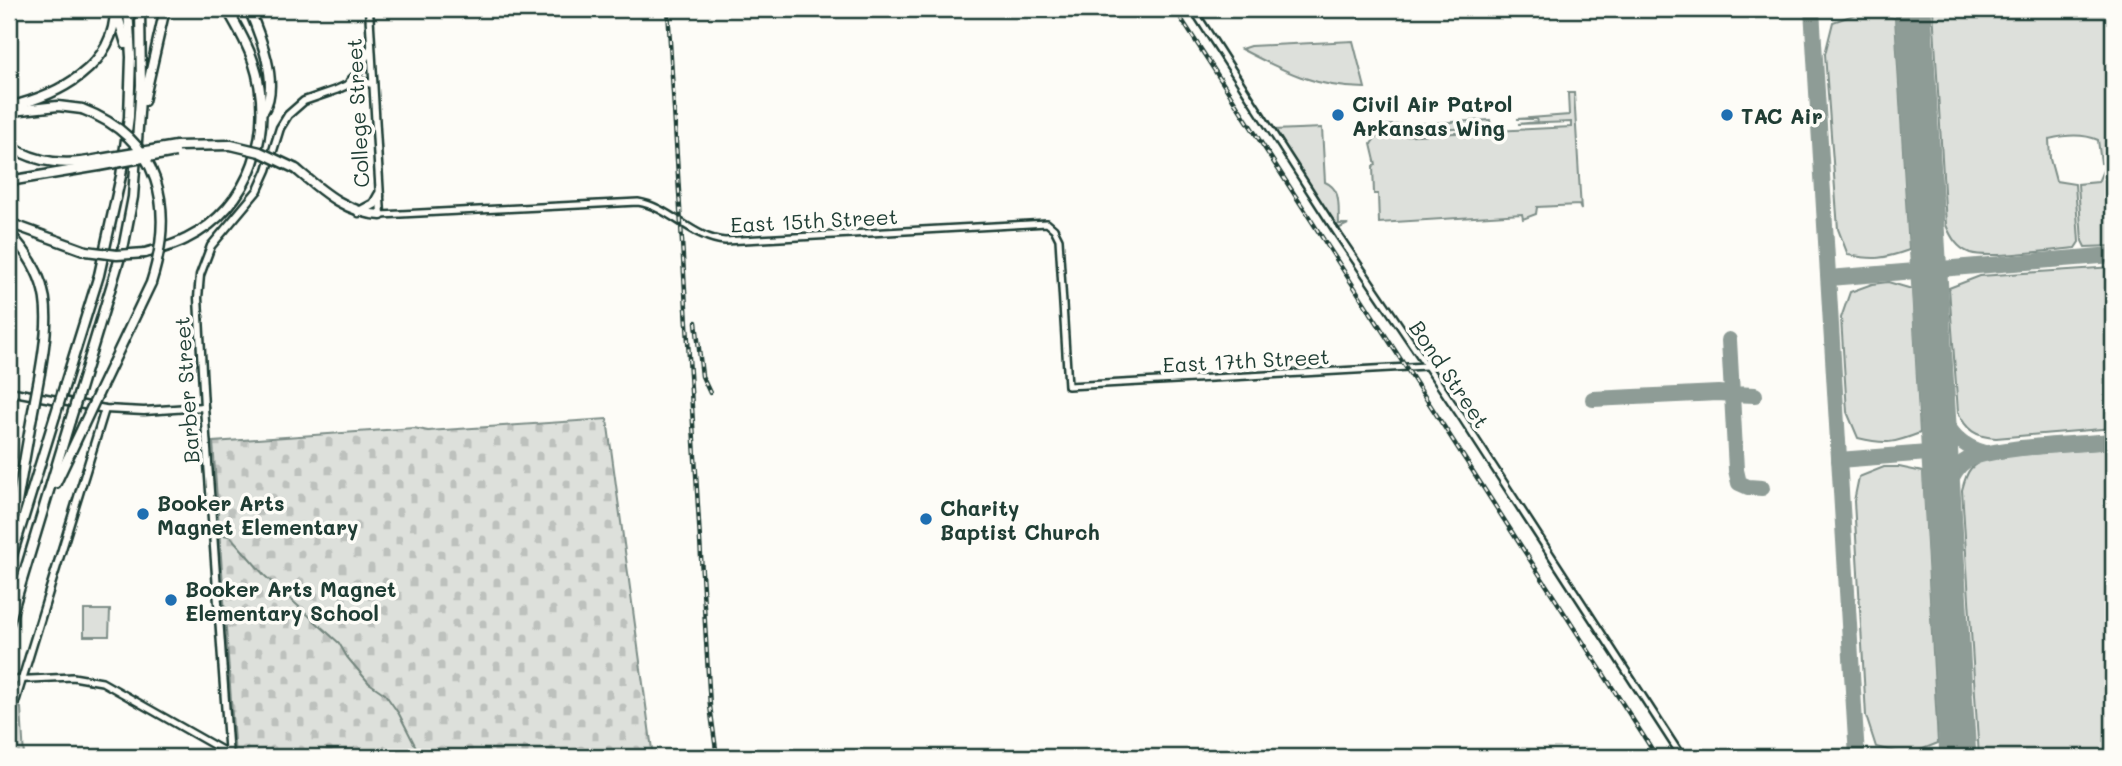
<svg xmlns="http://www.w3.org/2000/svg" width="2122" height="766" font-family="Mali,sans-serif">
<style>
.grass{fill:#dde0db;stroke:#7e8e88;stroke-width:2}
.cemetery{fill:url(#cemetery-stones);stroke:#7e8e88;stroke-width:2}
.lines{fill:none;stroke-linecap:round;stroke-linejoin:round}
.stream{stroke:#75877f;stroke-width:2}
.taxiway{stroke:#8e9c96;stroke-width:16}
.runway{stroke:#8e9c96;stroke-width:37}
.tertiary-casing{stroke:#1f3d34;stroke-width:10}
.secondary-casing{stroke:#1f3d34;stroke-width:11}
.motorway-casing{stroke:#1f3d34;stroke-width:13}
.tertiary{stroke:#fdfcf7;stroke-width:5}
.secondary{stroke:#fdfcf7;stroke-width:6}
.motorway{stroke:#fdfcf7;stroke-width:8}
.rail-casing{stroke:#1f3d34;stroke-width:4.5}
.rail{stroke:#fdfcf7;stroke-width:2;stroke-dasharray:5;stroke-linecap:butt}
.motorway-bridge-casing{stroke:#1f3d34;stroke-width:13;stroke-linecap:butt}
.motorway-bridge{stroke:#fdfcf7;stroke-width:8}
.poi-dot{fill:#1f6fb2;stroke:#fdfcf7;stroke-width:2.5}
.labels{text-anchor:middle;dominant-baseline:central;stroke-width:7;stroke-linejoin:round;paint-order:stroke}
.poi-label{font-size:21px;font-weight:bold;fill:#1f3d34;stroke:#fdfcf7;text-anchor:start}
.street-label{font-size:21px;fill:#1f3d34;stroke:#fdfcf7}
</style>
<defs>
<pattern id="cemetery-stones" width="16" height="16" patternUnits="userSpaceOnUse" patternTransform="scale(1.75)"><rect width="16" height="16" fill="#dde0db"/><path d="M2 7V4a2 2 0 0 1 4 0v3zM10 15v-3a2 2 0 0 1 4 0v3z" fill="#bdc1bd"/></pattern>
</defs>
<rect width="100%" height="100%" fill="#fdfcf7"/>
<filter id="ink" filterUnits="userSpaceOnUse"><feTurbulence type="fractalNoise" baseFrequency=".0143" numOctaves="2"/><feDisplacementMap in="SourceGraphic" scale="14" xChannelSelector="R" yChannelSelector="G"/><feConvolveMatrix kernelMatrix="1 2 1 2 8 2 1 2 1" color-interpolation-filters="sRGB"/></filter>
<g filter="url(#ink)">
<!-- grass -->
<g class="grass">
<path d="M1933,9H2113V164L2101,163L2098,140C2082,133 2065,135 2049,139L2050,159L2056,181L2075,184L2079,242L2075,248C2052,250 1989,259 1970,253C1957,248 1951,237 1946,225Z"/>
<path d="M1865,11L1895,18L1909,250C1884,259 1874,260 1848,255L1838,229L1825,54L1833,22Z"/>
<path d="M1353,41L1365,88C1317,88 1283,71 1241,49L1250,46Z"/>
<path d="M1568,93H1574L1581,210L1579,205L1537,207L1536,214L1523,219L1522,214L1379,223L1378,194H1374L1373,166L1376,165L1371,144L1376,137L1571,127V122L1518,124L1537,122L1536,119H1517L1569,115Z"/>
<path d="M1490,120L1491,127L1379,133L1374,129L1375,126Z"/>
<path d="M1322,128L1325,182C1342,189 1338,207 1339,224H1348L1338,229L1274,130Z"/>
<path d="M2113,166V246L2085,247L2082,241L2078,184L2098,182L2104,168Z"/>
<path d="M2113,267V428L1996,438C1976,437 1966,430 1958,412L1949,288L1980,276Z"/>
<path d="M1888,282L1912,289L1920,433C1894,443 1886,445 1858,438L1847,412L1841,318L1850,292L1872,284Z"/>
<path d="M2113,448V757H1979L1962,490C1967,470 1970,465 1990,457Z"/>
<path d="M1884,467H1899L1923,472L1938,743L1908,755L1876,747L1866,716L1854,501L1859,477Z"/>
<path d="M84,610H110L109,636H84Z"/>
<path d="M18,707L21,708L24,757H9V739Z"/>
</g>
<!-- cemetery -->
<path class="cemetery" d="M607,419L653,757H235L213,442L414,428L428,431Z"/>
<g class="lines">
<!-- stream -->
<g class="stream">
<path d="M186,533H210"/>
<path d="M215,534L230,536L265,576L339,643L347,657L369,683L385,694L399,714L421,757"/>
</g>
<!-- taxiway -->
<g class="taxiway">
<path d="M1812,9L1857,757"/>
<path d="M1829,278L2113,255"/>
<path d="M1729,340L1732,394L1755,395"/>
<path d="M1593,399L1718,393L1732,394L1736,470L1739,483L1748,487L1762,488"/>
<path d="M1937,410C1951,433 1958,445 1985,453"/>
<path d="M1839,460L1940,452"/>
<path d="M1943,500C1948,487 1952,471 1964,462C1985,446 2082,444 2113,441"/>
</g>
<!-- runway -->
<path class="runway" d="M1913,9L1958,757"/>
<!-- tertiary casing -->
<g class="tertiary-casing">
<g id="tertiary">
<path d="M1193,9L1339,236L1462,418L1682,757"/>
<path d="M381,215L638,202C670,207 693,239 725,241L1047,223L1054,229L1059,239L1068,386L1426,366"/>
<path d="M9,680L73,677L102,682L229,754"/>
</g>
</g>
<!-- secondary casing -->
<g class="secondary-casing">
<g id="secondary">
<path d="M369,9L381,215"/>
<path d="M350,81L358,73L370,49"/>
<path d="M9,391L105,409L144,411L204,407"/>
<path d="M9,395L11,457L9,466"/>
<path d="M9,722L105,409"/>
<path d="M229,757L204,407L198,298L200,275L211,246L258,190L267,170L280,128L288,115L304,101L336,90L356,81L373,84"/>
</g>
</g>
<!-- motorway casing -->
<g class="motorway-casing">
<g id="motorway">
<path d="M249,9C260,35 280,84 264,110"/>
<path d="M116,10L126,44"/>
<path d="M144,101L165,9"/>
<path d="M9,107C58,95 115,67 115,9"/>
<path d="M12,111L58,106L82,109"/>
<path d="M9,146C39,164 66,166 100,159"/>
<path d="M176,146L231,145"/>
<path d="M296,169C322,191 346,213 381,215"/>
<path d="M9,181L99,166"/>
<path d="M359,212L374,204L379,195"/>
<path d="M9,223L86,251"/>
<path d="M9,233C53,279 50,314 40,373"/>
<path d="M145,253C159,249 173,246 186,239C252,207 276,129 253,61C247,43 237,26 227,9"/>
<path d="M65,384L99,275L121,176L129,117L131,57L128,9"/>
<path d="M80,389L124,244L133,197L141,85L140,9"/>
<path d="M98,394L151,283"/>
<path d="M56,483L83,426"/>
<path d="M9,549L32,416"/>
<path d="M9,565L55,416"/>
<path d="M9,623L70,421"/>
</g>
</g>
<!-- tertiary -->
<use href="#tertiary" class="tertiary"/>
<!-- secondary -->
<use href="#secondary" class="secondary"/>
<!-- motorway -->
<use href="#motorway" class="motorway"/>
<!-- rail casing -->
<g class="rail-casing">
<g id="rail">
<path d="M668,9L710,706L717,757"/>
<path d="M1175,9L1657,757"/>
<path d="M696,322L702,376L710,393"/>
</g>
</g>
<!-- rail -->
<use href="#rail" class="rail"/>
<!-- motorway-bridge casing -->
<g class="motorway-bridge-casing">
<g id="motorway-bridge">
<path d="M82,109C161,139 175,208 151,283"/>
<path d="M231,145L260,152L296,169"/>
<path d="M100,159L176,146"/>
<path d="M99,166L175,152"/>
<path d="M86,251L117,255L145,253"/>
<path d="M32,416L40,373"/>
<path d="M55,416L65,384"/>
<path d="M70,421L80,389"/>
<path d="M83,426L98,394"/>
</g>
</g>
<!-- motorway-bridge -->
<use href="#motorway-bridge" class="motorway-bridge"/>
</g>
</g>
<!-- markers -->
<g class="poi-dot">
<circle cx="1338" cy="115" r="7"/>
<circle cx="1727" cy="115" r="7"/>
<circle cx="143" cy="514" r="7"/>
<circle cx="926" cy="519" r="7"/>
<circle cx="171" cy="600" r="7"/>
</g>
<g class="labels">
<!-- poi labels -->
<g class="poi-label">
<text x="1352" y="103">Civil Air Patrol<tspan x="1352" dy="24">Arkansas Wing</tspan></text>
<text x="1741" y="115">TAC Air</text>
<text x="157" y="502">Booker Arts<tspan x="157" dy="24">Magnet Elementary</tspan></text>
<text x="940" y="507">Charity<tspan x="940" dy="24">Baptist Church</tspan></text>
<text x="185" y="588">Booker Arts Magnet<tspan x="185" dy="24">Elementary School</tspan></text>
</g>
<!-- street labels -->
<g class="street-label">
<text transform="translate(357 113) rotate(-93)">College Street</text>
<text transform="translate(814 220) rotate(-3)">East 15th Street</text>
<text transform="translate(1246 360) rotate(-3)">East 17th Street</text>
<text transform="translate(1450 374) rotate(56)">Bond Street</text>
<text transform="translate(186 390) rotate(-94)">Barber Street</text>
</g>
</g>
<!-- margin -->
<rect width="2122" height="766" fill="none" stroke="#fdfcf7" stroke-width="35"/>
<rect x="18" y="18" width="2087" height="731" fill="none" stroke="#1f3d34" stroke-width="2.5" filter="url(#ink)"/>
</svg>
